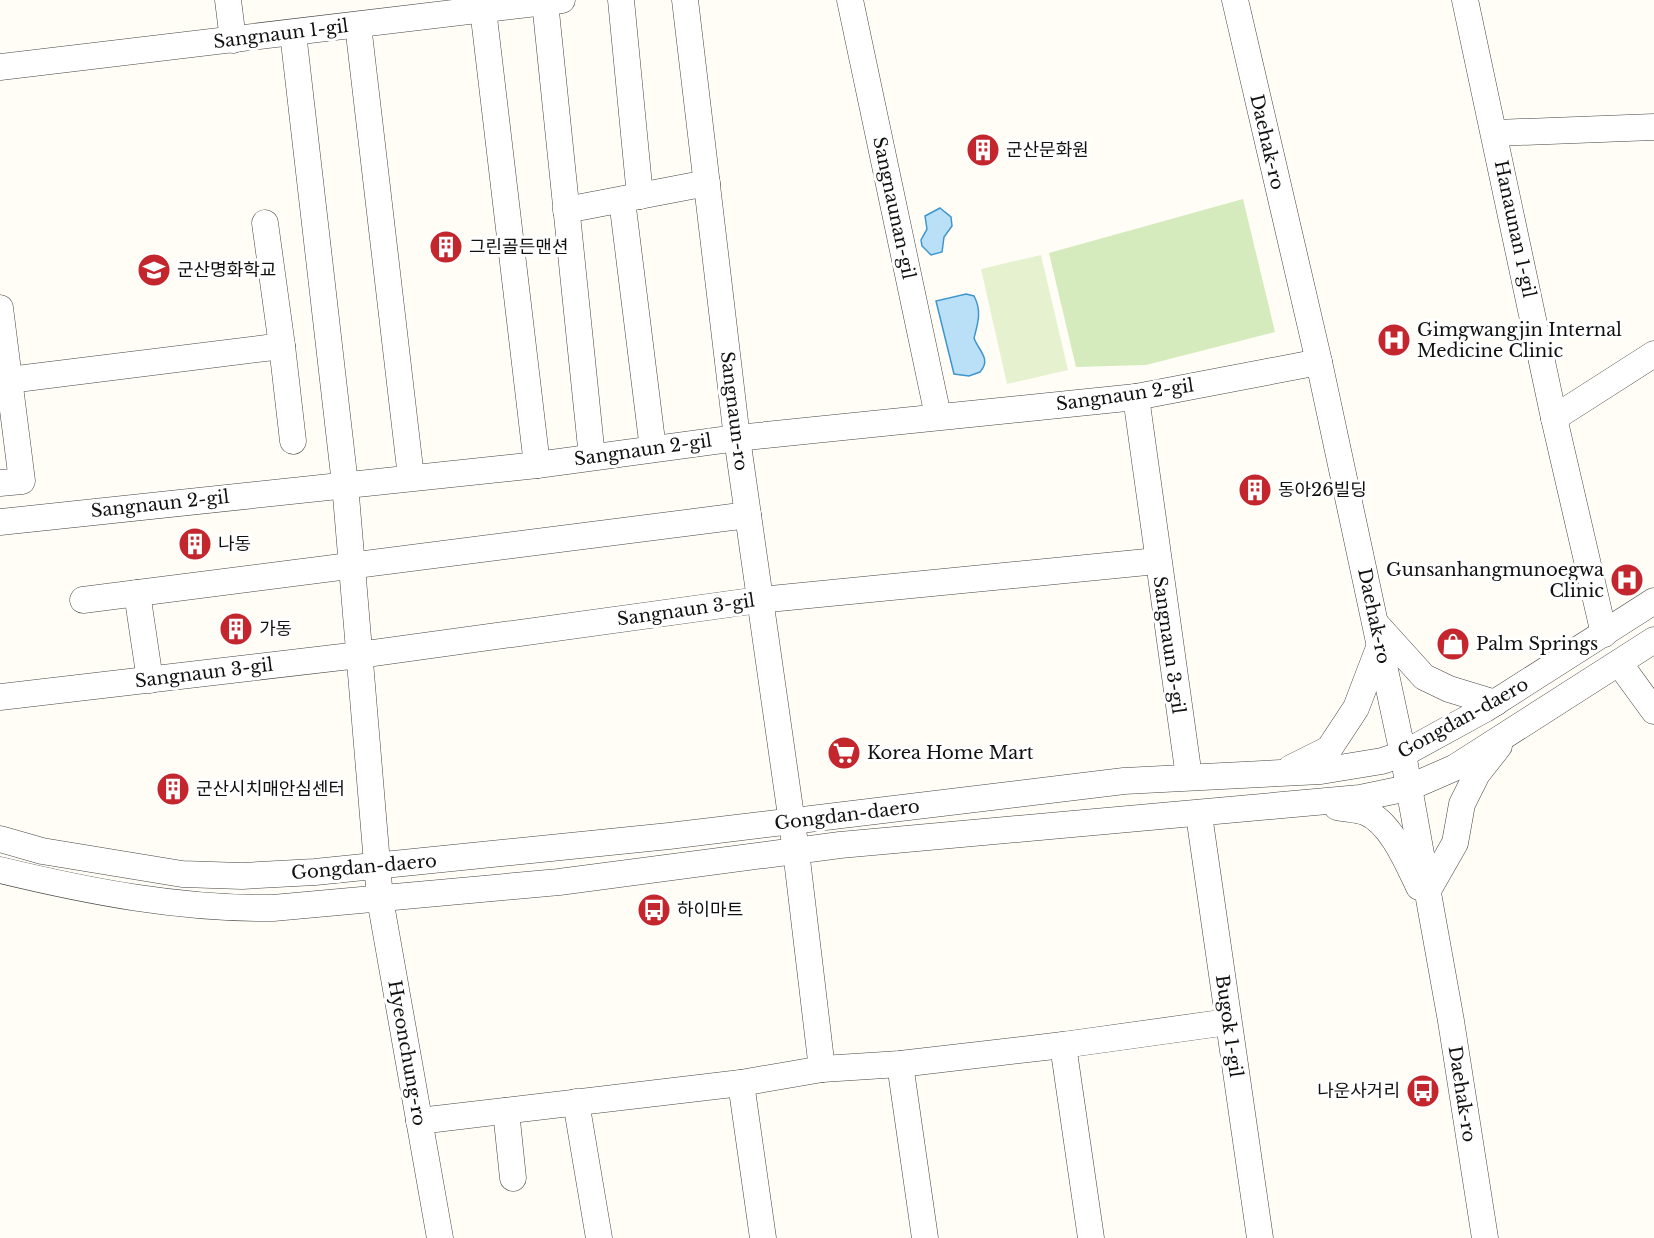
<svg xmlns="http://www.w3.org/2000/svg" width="1654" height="1238" font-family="'Libre Baskerville','Noto Sans KR',serif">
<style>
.green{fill:#d5ebbd}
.pitch{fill:#e6f2cf}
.water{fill:#b9e0f7;stroke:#3f96cf;stroke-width:1.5}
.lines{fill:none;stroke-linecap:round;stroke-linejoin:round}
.minor-casing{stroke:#444;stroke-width:27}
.minor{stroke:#fff;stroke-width:26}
.labels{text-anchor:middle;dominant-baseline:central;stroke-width:6;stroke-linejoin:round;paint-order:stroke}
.street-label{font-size:18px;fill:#111;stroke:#fff}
.poi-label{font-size:18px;fill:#111;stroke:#fff;text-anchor:start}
</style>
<rect width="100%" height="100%" fill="#fffdf5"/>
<!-- green -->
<path class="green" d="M1243,199L1275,332L1146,365L1076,367L1049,253Z"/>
<!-- pitch -->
<path class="pitch" d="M1041,255L1068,370L1007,384L981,269Z"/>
<!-- water -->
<g class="water">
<path d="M940,208L951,217L952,226L944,237L942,252L931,255L922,246L921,240L927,229L925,216Z"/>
<path d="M966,294L974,296C982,311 978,323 974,338C978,350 992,359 980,372L969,376L954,374L936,301Z"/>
</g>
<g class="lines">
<!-- minor casing -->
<g class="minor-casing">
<g id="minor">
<path d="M228,0L233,40"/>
<path d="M621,0L640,196"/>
<path d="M685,0L737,438L796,851L822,1069"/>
<path d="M850,0L938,416"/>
<path d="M1235,0L1319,362L1403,754L1451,1021L1485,1238"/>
<path d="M1465,0L1554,418L1604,634"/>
<path d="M545,2L592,457"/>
<path d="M483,9L537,465"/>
<path d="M358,25L411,477"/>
<path d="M293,33L345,484L380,899L440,1238"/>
<path d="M0,67L562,0"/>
<path d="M1495,133L1654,127"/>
<path d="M622,200L653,449"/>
<path d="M566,210L707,183"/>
<path d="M0,308L22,481L0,483"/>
<path d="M282,346L293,441"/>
<path d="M9,380L282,346L265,223"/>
<path d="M1136,397L1189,777"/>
<path d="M1554,418L1654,354"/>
<path d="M0,522L537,465L737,438L1136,397L1319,362"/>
<path d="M137,593L150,680"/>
<path d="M83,600L748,515"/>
<path d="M1376,624L1424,677L1449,689L1495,703"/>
<path d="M1619,663L1654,711"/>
<path d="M0,697L359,655L759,600L1157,561"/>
<path d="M1291,768L1329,749L1356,708L1380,645"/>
<path d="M1337,807C1346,809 1357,809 1365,812C1391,822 1408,864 1419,887"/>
<path d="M1199,815L1260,1238"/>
<path d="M0,839L42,851L182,874L242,876L315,872L669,836L1124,781L1321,771L1382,761L1403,754L1485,709L1654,601"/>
<path d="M0,870C91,892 180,909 273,908L559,882L840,845L1360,798L1408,788L1454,768L1654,640"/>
<path d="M1427,892L1455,843L1462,804L1477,774L1499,746"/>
<path d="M1063,1045L1091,1238"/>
<path d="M900,1064L925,1238"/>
<path d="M741,1083L763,1238"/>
<path d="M576,1102L599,1238"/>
<path d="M506,1111L513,1178"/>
<path d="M419,1121L741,1083L822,1069L900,1064L1063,1045L1228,1022"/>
</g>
</g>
<!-- minor -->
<use href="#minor" class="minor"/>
</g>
<!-- icons -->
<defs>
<g id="building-disc" transform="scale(1.725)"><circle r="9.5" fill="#c4262e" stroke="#fff"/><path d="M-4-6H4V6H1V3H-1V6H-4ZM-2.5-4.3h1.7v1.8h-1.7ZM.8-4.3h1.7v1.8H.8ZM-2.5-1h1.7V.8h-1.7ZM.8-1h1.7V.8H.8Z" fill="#fff"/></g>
<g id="school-disc" transform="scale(1.725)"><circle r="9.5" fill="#c4262e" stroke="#fff"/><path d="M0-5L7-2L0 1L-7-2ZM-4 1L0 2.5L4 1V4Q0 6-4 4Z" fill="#fff"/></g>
<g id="hospital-disc" transform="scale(1.725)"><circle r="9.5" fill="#c4262e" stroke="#fff"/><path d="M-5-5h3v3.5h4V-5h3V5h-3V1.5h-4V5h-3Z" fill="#fff"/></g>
<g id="shop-disc" transform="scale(1.725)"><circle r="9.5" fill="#c4262e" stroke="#fff"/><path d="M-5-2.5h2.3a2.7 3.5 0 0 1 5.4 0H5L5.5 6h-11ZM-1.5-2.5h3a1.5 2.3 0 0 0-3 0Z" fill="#fff"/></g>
<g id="supermarket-disc" transform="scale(1.725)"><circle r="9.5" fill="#c4262e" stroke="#fff"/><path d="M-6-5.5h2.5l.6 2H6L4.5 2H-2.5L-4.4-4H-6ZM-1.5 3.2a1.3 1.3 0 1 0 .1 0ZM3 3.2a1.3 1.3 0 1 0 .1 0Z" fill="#fff"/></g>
<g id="bus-disc" transform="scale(1.725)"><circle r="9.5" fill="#c4262e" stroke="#fff"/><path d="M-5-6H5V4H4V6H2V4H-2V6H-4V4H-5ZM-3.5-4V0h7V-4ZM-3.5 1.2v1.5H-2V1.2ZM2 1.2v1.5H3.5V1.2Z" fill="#fff"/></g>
</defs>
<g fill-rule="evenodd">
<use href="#building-disc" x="983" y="150"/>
<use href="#building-disc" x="446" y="247"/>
<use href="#school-disc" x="154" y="270"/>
<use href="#hospital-disc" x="1394" y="340"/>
<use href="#building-disc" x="1255" y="490"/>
<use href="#building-disc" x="195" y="544"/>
<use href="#hospital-disc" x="1627" y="580"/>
<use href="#building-disc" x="236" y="629"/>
<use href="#shop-disc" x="1453" y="644"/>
<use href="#supermarket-disc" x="844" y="753"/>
<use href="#building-disc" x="173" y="789"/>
<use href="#bus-disc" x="654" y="910"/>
<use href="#bus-disc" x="1423" y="1091"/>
</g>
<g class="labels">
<!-- street labels -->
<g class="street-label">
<text transform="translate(281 34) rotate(-7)">Sangnaun 1-gil</text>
<text transform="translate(1267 142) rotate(77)">Daehak-ro</text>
<text transform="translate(894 208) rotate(78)">Sangnaunan-gil</text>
<text transform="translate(1515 229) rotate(78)">Hanaunan 1-gil</text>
<text transform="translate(1125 395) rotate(-8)">Sangnaun 2-gil</text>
<text transform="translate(734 411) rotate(83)">Sangnaun-ro</text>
<text transform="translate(643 450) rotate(-8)">Sangnaun 2-gil</text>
<text transform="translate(160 504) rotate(-6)">Sangnaun 2-gil</text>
<text transform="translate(686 610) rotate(-8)">Sangnaun 3-gil</text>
<text transform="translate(1374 616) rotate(78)">Daehak-ro</text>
<text transform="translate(1169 645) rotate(82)">Sangnaun 3-gil</text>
<text transform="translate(204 673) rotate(-7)">Sangnaun 3-gil</text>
<text transform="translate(1463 718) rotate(-29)">Gongdan-daero</text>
<text transform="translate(847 815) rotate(-7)">Gongdan-daero</text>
<text transform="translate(364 867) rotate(-5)">Gongdan-daero</text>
<text transform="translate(1229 1026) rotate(82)">Bugok 1-gil</text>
<text transform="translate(407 1053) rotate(80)">Hyeonchung-ro</text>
<text transform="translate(1462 1094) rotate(81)">Daehak-ro</text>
</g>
<!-- poi labels -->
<g class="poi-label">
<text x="1006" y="150">군산문화원</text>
<text x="469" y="247">그린골든맨션</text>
<text x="177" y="270">군산명화학교</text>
<text x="1417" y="330">Gimgwangjin Internal<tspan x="1417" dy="21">Medicine Clinic</tspan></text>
<text x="1278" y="490">동아26빌딩</text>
<text x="218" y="544">나동</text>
<text x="1604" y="570" text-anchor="end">Gunsanhangmunoegwa<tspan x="1604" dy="21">Clinic</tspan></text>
<text x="259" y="629">가동</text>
<text x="1476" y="644">Palm Springs</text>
<text x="867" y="753">Korea Home Mart</text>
<text x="196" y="789">군산시치매안심센터</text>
<text x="677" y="910">하이마트</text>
<text x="1400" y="1091" text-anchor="end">나운사거리</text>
</g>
</g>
</svg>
